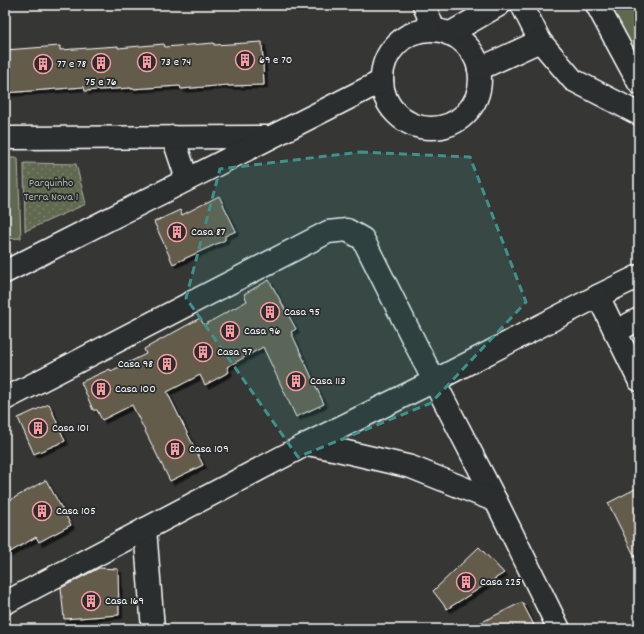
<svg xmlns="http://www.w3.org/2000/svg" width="644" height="634" font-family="Dekko,sans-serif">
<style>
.green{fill:#606950;stroke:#b0b4a8}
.park{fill:url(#park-dots);stroke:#b0b4a8}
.building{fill:#645c4c;stroke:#fff;filter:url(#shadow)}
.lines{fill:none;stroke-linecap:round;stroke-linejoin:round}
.street-casing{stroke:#fff;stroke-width:25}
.secondary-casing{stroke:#fff;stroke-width:25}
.street{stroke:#2a2d2e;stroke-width:22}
.secondary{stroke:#2a2d2e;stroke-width:22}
.marked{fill:#3f918b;fill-opacity:0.2;stroke:#3f918b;stroke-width:3;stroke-dasharray:8 5;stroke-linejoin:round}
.labels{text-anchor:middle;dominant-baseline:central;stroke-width:3.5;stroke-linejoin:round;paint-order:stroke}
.poi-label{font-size:12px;fill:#fff;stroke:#2a2d2e;text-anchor:start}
.park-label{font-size:12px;fill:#b0b4a8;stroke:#2a2d2e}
</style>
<defs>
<pattern id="park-dots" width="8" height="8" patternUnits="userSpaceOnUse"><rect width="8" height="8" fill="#606950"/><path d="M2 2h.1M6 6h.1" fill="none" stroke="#78806a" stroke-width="1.8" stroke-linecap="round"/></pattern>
<filter id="shadow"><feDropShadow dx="3.5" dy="3.5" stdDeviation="0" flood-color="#0009"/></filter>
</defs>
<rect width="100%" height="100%" fill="#363634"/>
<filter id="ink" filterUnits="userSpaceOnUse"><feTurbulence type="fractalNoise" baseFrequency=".025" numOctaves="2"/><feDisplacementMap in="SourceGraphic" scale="8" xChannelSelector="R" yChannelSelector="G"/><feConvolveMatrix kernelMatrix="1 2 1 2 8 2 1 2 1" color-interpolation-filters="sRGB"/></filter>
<g filter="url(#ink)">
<!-- green -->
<g class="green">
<path d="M609,5H639V62Z"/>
<path d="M5,158H18L21,238L5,239Z"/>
</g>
<!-- park -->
<path class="park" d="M24,163L76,164L86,204L25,231Z"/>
<!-- building -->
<g class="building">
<path d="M262,42L264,85L228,86V85L181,89L180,86L131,89V88L85,91L84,87L5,93V50L60,46V50L118,46V48L164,44L165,47L214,43V45Z"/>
<path d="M219,196L236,231L225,236V240L173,264L154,222L180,210L182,215Z"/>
<path d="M269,280L296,329L291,332L324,404L296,417L263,347L227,367L229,372L205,385L200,375L167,392L203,465L170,481L132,405L102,420L97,410H93L81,382L110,369L111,371L146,354L144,349L200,318L204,325L247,301L244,294Z"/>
<path d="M49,404L65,441L34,454L18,418Z"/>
<path d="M46,480L71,525L39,542L36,537L5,555V503Z"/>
<path d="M639,487V565L608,503Z"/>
<path d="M479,547L504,573L447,609L433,591Z"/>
<path d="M99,568L118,569L119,615L64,619L61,588Z"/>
<path d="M522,602L536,629H468Z"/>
</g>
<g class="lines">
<!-- street casing -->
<g class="street-casing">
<g id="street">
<path d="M424,5L434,30"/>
<path d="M522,5L540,41L573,80L639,114"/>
<circle cx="431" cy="79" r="49"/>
<path d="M449,34L499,5"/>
<path d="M479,69L540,41"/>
<path d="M173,137L187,179"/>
<path d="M5,138L266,137"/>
<path d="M5,272L382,81"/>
<path d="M598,296L639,276"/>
<path d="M615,332L639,319"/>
<path d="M5,399L328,232L347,230L363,239L434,381L496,501L559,629"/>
<path d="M307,444L338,450L411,467L496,501"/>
<path d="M145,529L153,629"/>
<path d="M5,603L307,444L434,381L598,296L639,380"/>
</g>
</g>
<!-- secondary casing -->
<g class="secondary-casing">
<path id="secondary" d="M597,5L639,83"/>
</g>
<!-- street -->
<use href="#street" class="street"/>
<!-- secondary -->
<use href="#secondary" class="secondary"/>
</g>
</g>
<!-- marked area -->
<path class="marked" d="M360,152L470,157L526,302L431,403L298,457L186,298L220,169Z"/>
<!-- icons -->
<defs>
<g id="building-ring" transform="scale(1)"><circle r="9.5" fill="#2a2d2e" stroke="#ff9aa2" stroke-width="1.5"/><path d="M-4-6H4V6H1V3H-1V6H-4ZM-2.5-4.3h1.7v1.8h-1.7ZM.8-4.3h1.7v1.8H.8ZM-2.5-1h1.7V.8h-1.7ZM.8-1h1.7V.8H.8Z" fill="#ff9aa2"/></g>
</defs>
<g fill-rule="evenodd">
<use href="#building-ring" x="245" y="60"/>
<use href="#building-ring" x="147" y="62"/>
<use href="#building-ring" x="101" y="63"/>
<use href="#building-ring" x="43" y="64"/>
<use href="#building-ring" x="177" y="232"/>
<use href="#building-ring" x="270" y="312"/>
<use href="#building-ring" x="230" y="331"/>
<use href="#building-ring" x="203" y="352"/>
<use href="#building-ring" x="167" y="364"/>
<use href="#building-ring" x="296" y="381"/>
<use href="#building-ring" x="101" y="389"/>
<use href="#building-ring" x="38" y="428"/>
<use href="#building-ring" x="175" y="449"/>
<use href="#building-ring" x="42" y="511"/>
<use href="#building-ring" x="466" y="582"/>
<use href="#building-ring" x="91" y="601"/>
</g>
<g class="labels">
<!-- poi labels -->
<g class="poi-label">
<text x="259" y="60">69 e 70</text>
<text x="161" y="62">73 e 74</text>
<text x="57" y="64">77 e 78</text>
<text x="101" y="82" text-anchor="middle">75 e 76</text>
<text x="191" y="232">Casa 87</text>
<text x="284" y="312">Casa 95</text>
<text x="244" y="331">Casa 96</text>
<text x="217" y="352">Casa 97</text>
<text x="153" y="364" text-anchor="end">Casa 98</text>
<text x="310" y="381">Casa 113</text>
<text x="115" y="389">Casa 100</text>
<text x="52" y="428">Casa 101</text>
<text x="189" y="449">Casa 109</text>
<text x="56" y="511">Casa 105</text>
<text x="480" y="582">Casa 225</text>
<text x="105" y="601">Casa 169</text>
</g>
<!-- park labels -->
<g class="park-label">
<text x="51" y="183">Parquinho<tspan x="51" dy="14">Terra Nova 1</tspan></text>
</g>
</g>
<!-- margin -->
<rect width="644" height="634" fill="none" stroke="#2a2d2e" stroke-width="20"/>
<rect x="10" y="10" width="624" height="614" fill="none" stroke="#fff" stroke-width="1.5" filter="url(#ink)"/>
</svg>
